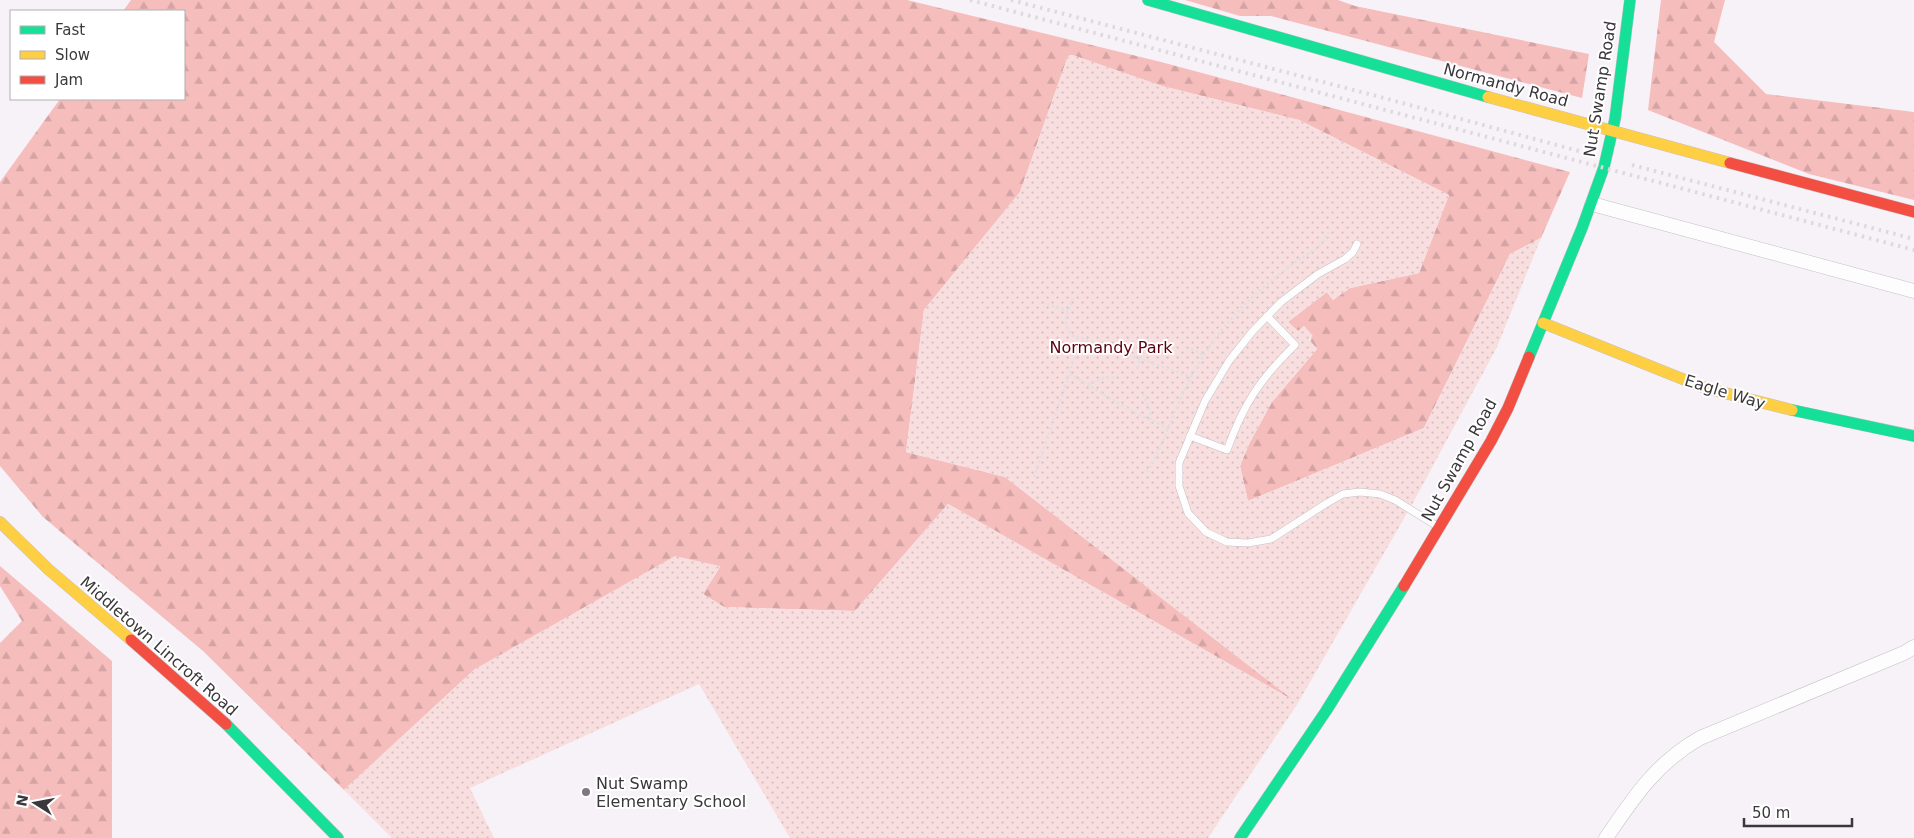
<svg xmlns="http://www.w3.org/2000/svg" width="1914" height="838" font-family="'DejaVu Sans',sans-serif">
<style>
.forest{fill:url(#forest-firs)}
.park{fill:url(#park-dots)}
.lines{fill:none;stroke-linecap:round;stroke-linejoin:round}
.lane-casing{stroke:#c4c0c5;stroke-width:8}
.street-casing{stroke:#c4c0c5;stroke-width:15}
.fast-casing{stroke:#c4c0c5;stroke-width:12}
.slow-casing{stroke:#c4c0c5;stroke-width:12}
.jam-casing{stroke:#c4c0c5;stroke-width:12}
.path{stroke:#e1dfe2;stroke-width:2.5;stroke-dasharray:2.5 2.5;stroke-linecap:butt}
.lane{stroke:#fefdfe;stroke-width:7}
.street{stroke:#fefdfe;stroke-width:14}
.fast{stroke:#16e098;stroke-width:11}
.slow{stroke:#ffcf43;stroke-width:11}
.jam{stroke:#f24e42;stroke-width:11}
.rail{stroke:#dcdadc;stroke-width:4;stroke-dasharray:2.5 5;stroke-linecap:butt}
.poi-dot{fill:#7d797d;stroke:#fff;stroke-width:2}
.labels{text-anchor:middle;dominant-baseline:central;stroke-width:4;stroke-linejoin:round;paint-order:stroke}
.street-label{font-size:16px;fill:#3b383c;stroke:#fff}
.park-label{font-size:16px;fill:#5c000e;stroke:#fff}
.poi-label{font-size:16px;fill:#3b383c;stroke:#fff;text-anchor:start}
</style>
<defs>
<pattern id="forest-firs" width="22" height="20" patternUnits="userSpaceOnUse" patternTransform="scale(1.25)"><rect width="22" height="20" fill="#f6bdbd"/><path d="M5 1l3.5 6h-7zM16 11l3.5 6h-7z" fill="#d4a3a3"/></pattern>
<pattern id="park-dots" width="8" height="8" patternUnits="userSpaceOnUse" patternTransform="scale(1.25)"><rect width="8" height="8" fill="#f8dedf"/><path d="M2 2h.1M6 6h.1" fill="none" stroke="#d6bfc0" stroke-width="1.8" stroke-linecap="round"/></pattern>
</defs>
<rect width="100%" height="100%" fill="#f7f2f7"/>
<!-- forest -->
<g class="forest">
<path d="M131,0H907L1161,62L1570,172L1541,238L1510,254L1424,428L1248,501L1240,466L1249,444L1272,402L1317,349L1310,341L1312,336L1304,326L1298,331L1288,322L1327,292L1333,300L1350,288L1419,273L1449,195L1299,120L1162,86L1072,55L1068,56L1020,192L924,310L906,452L1005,477L1298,703L948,504L855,611L724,607L703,594L720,567L475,669L344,790L203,651L43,517L0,466V182L60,99H184V11H123Z"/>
<path d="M1185,0H1338L1355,6L1589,54L1582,98L1271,16H1240Z"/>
<path d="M1661,0H1725L1714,42L1766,94L1914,112V200L1809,174L1648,110Z"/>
<path d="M0,566L112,661V838H0V643L22,621L0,586Z"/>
</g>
<!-- park -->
<path class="park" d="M1073,55L1162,86L1299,120L1449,195L1419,273L1350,288L1333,300L1327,292L1288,322L1298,331L1304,326L1313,336L1309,339L1317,349L1272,402L1249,444L1240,466L1248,501L1424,428L1510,254L1541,238L1497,347L1414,501L1298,703L1208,838H790L699,684L470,788L494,838H392L344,790L475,669L675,556L720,566L703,594L724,607L855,611L948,504L1293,700L1005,477L906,452L924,310L1020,192L1068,56Z"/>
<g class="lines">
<!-- lane casing -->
<g class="lane-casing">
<g id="lane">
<path d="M1357,244L1353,252L1345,259L1318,274L1281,302L1252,332L1229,361L1205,401L1179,463V486L1188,513L1206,532L1227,542L1248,543L1271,539L1327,503L1343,494L1360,492L1380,494L1395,500L1437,526"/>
<path d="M1190,436L1227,450C1244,403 1260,379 1295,345L1267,316"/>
</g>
</g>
<!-- street casing -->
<g class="street-casing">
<g id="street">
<path d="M1592,204L1914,291"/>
<path d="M1606,838C1634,797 1656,763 1700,738L1904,653L1914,647"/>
</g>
</g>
<!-- fast casing -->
<g class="fast-casing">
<g id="fast">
<path d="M1148,0L1488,97"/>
<path d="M1529,357L1582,228L1604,167L1615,119L1630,0"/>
<path d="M1792,410L1914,436"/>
<path d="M226,724L338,838"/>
<path d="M1240,838L1326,711L1404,586"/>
</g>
</g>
<!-- slow casing -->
<g class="slow-casing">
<g id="slow">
<path d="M1488,97L1730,163"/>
<path d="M1543,323L1705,388L1792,410"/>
<path d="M0,522L48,569L131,640"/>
</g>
</g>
<!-- jam casing -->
<g class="jam-casing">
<g id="jam">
<path d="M1730,163L1914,212"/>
<path d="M1404,586L1491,441L1508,408L1529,357"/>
<path d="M131,640L226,724"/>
</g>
</g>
<!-- path -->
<g class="path">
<path d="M1073,298L1065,321L1072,335L1191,377"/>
<path d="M1047,304L1068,311"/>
<path d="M1191,349L1204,355"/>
<path d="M1137,368L1142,354"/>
<path d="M1070,374L1131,411L1168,428"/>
<path d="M1088,385L1100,379L1117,377"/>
<path d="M1143,394L1150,410L1151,421"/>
<path d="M1147,472C1161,450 1169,424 1180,400C1193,370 1211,341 1233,317C1250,297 1272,280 1293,264C1308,252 1320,250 1329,232"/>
<path d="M1034,477L1079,345"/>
</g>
<!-- lane -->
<use href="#lane" class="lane"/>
<!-- street -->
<use href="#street" class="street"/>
<!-- fast -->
<use href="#fast" class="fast"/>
<!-- slow -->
<use href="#slow" class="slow"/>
<!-- jam -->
<use href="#jam" class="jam"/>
<!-- rail -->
<g class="rail">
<path d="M970,0L1914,250"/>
<path d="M1011,0L1384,98L1586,153"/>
<path d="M1632,165L1914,239"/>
</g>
</g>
<!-- markers -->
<circle class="poi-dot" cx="586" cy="792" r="5"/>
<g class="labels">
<!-- street labels -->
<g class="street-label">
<text transform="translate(1506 85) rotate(15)">Normandy Road</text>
<text transform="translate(1600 89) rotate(-81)">Nut Swamp Road</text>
<text transform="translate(1725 392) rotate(17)">Eagle Way</text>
<text transform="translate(1459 460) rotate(-61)">Nut Swamp Road</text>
<text transform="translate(159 646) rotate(41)">Middletown Lincroft Road</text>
</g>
<!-- park labels -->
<g class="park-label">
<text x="1111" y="347">Normandy Park</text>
</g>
<!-- poi labels -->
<g class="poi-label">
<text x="596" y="783">Nut Swamp<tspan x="596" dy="18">Elementary School</tspan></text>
</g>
</g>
<!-- legend -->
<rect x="10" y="10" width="175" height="90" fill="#ffffff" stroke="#b1afb1"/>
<rect x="20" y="26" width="25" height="8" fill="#16e098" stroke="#b1afb1"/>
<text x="55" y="35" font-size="15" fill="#3b383c">Fast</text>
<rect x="20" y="51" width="25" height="8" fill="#ffcf43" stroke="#b1afb1"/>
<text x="55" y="60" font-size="15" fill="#3b383c">Slow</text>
<rect x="20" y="76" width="25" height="8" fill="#f24e42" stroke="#b1afb1"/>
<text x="55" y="85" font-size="15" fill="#3b383c">Jam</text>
<!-- north arrow -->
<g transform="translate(35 803) rotate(281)" stroke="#ffffff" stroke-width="4" paint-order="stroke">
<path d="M0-4L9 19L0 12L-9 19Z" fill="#3b383c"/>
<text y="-8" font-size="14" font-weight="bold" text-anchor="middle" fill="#3b383c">N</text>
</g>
<!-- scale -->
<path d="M1744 818v8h108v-8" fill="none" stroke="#3b383c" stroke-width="2.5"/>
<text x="1752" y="818" font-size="15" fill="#3b383c" stroke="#ffffff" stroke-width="4" paint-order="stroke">50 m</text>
</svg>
